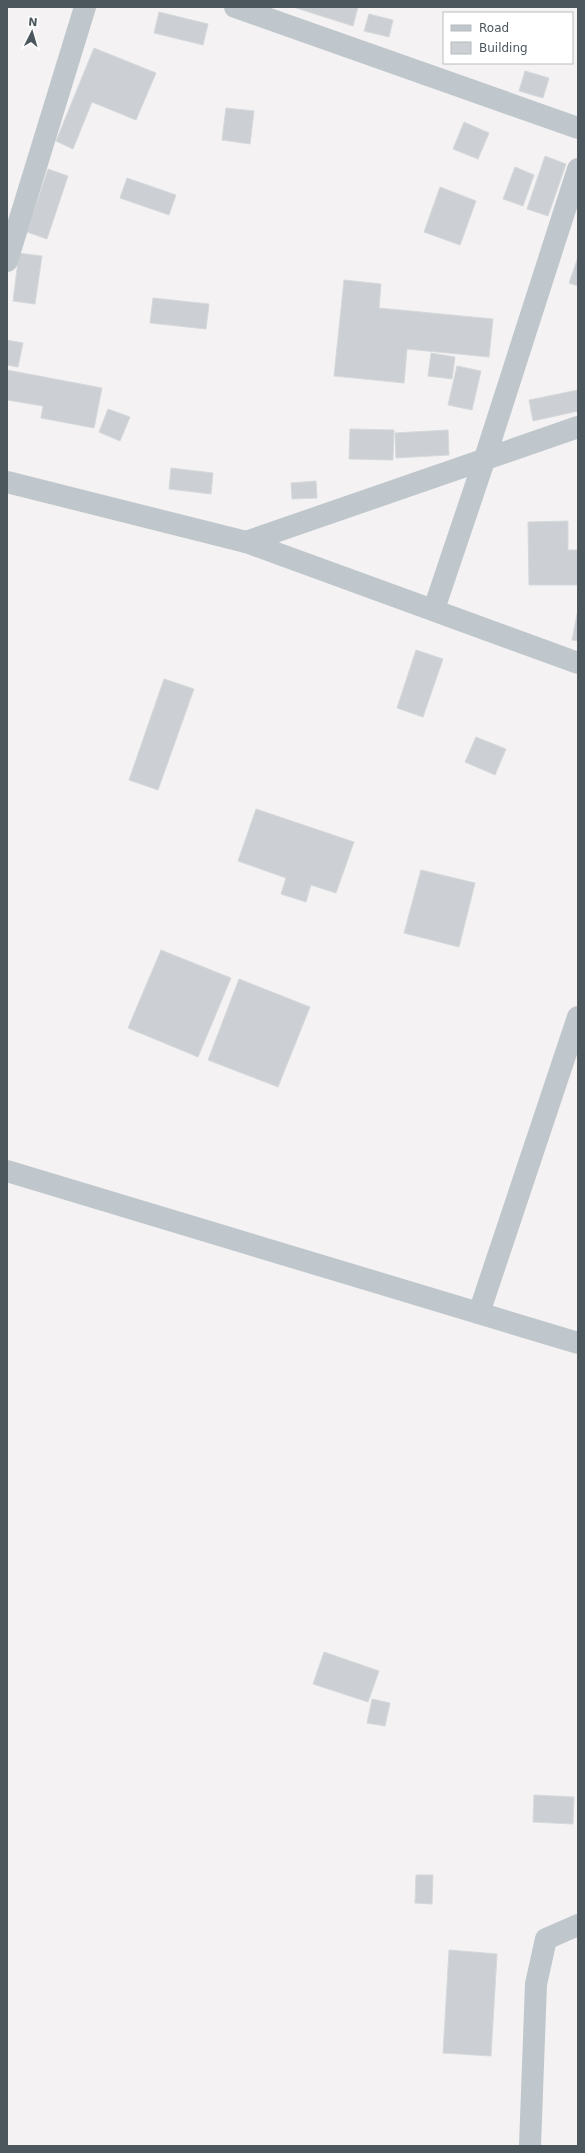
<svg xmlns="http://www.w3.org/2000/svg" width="585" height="2153" font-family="'DejaVu Sans',sans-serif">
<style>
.building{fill:#cccfd3;stroke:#d6d9dc}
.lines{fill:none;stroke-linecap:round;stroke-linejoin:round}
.street{stroke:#bfc7cc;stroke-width:22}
</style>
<rect width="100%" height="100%" fill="#f4f2f2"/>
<!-- building -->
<g class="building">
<path d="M293,7H358L353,26Z"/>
<path d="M159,12L208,24L203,45L154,33Z"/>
<path d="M369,14L393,20L389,37L364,31Z"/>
<path d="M94,48L156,73L136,120L92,102L73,149L56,141Z"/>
<path d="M525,71L549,78L543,98L519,91Z"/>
<path d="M226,108L254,111L250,144L222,140Z"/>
<path d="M464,122L489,133L478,159L453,149Z"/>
<path d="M545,156L566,164L548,216L527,209Z"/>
<path d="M515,167L534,175L523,206L503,199Z"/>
<path d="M48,169L68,176L47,239L27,232Z"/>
<path d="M127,178L176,195L169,215L120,198Z"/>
<path d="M440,187L476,201L460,245L424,232Z"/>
<path d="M19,253L42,256L35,304L13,301Z"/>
<path d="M578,257V286L569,283Z"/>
<path d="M344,280L381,284L379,308L493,319L489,357L407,349L404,383L334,376Z"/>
<path d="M153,298L209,304L206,329L150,323Z"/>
<path d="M7,340L23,343L18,367L7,365Z"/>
<path d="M431,353L455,357L452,379L428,376Z"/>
<path d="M457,366L481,371L472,410L448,405Z"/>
<path d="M7,370L102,388L94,428L41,418L43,406L7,400Z"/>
<path d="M578,390V411L533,421L529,400Z"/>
<path d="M108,409L130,417L120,441L99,432Z"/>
<path d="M350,429L394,430L393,460L349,459Z"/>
<path d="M448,430L449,455L396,458L395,433Z"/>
<path d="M171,468L213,473L211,494L169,489Z"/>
<path d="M316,481L317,498L292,499L291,483Z"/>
<path d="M568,521V550H578V585H529L528,522Z"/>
<path d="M577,614H578V641L572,640Z"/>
<path d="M416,650L443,659L423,717L397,708Z"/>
<path d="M164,679L194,689L158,790L129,780Z"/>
<path d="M476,737L506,749L495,775L465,762Z"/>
<path d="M256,809L354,842L336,893L311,885L306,902L281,894L286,878L238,861Z"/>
<path d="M421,870L475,883L459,947L404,933Z"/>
<path d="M161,950L231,978L198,1057L128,1028Z"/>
<path d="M239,979L310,1007L278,1087L208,1060Z"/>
<path d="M324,1652L379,1671L368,1702L313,1684Z"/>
<path d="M372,1699L390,1703L385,1726L367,1723Z"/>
<path d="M534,1795L574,1797L573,1824L533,1822Z"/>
<path d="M416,1875H433L432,1904L415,1903Z"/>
<path d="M449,1950L497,1954L491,2056L443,2053Z"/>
</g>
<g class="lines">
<!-- street -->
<g class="street">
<path d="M235,7L578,128"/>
<path d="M7,261L85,7"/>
<path d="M7,482L246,542L578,663"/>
<path d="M246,542L578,427"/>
<path d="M434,609L485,458L578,169"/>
<path d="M7,1171L578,1343"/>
<path d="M479,1313L578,1017"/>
<path d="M530,2146L536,1984L546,1939L578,1925"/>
</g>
</g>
<!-- border -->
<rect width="585" height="2153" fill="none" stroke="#4b565d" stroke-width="16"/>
<!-- legend -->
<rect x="443" y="12" width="130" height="52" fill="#ffffff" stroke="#b7bbbe"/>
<rect x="451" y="25" width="20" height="6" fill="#bfc7cc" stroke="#b7bbbe"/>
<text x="479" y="32" font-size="12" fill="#4b565d">Road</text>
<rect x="451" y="42" width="20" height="12" fill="#cccfd3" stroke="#b7bbbe"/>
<text x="479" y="52" font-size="12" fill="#4b565d">Building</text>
<!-- north arrow -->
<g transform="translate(32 32) rotate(5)" stroke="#ffffff" stroke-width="3" paint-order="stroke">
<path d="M0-3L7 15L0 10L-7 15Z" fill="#4b565d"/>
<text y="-6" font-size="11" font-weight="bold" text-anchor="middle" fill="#4b565d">N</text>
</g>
</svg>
